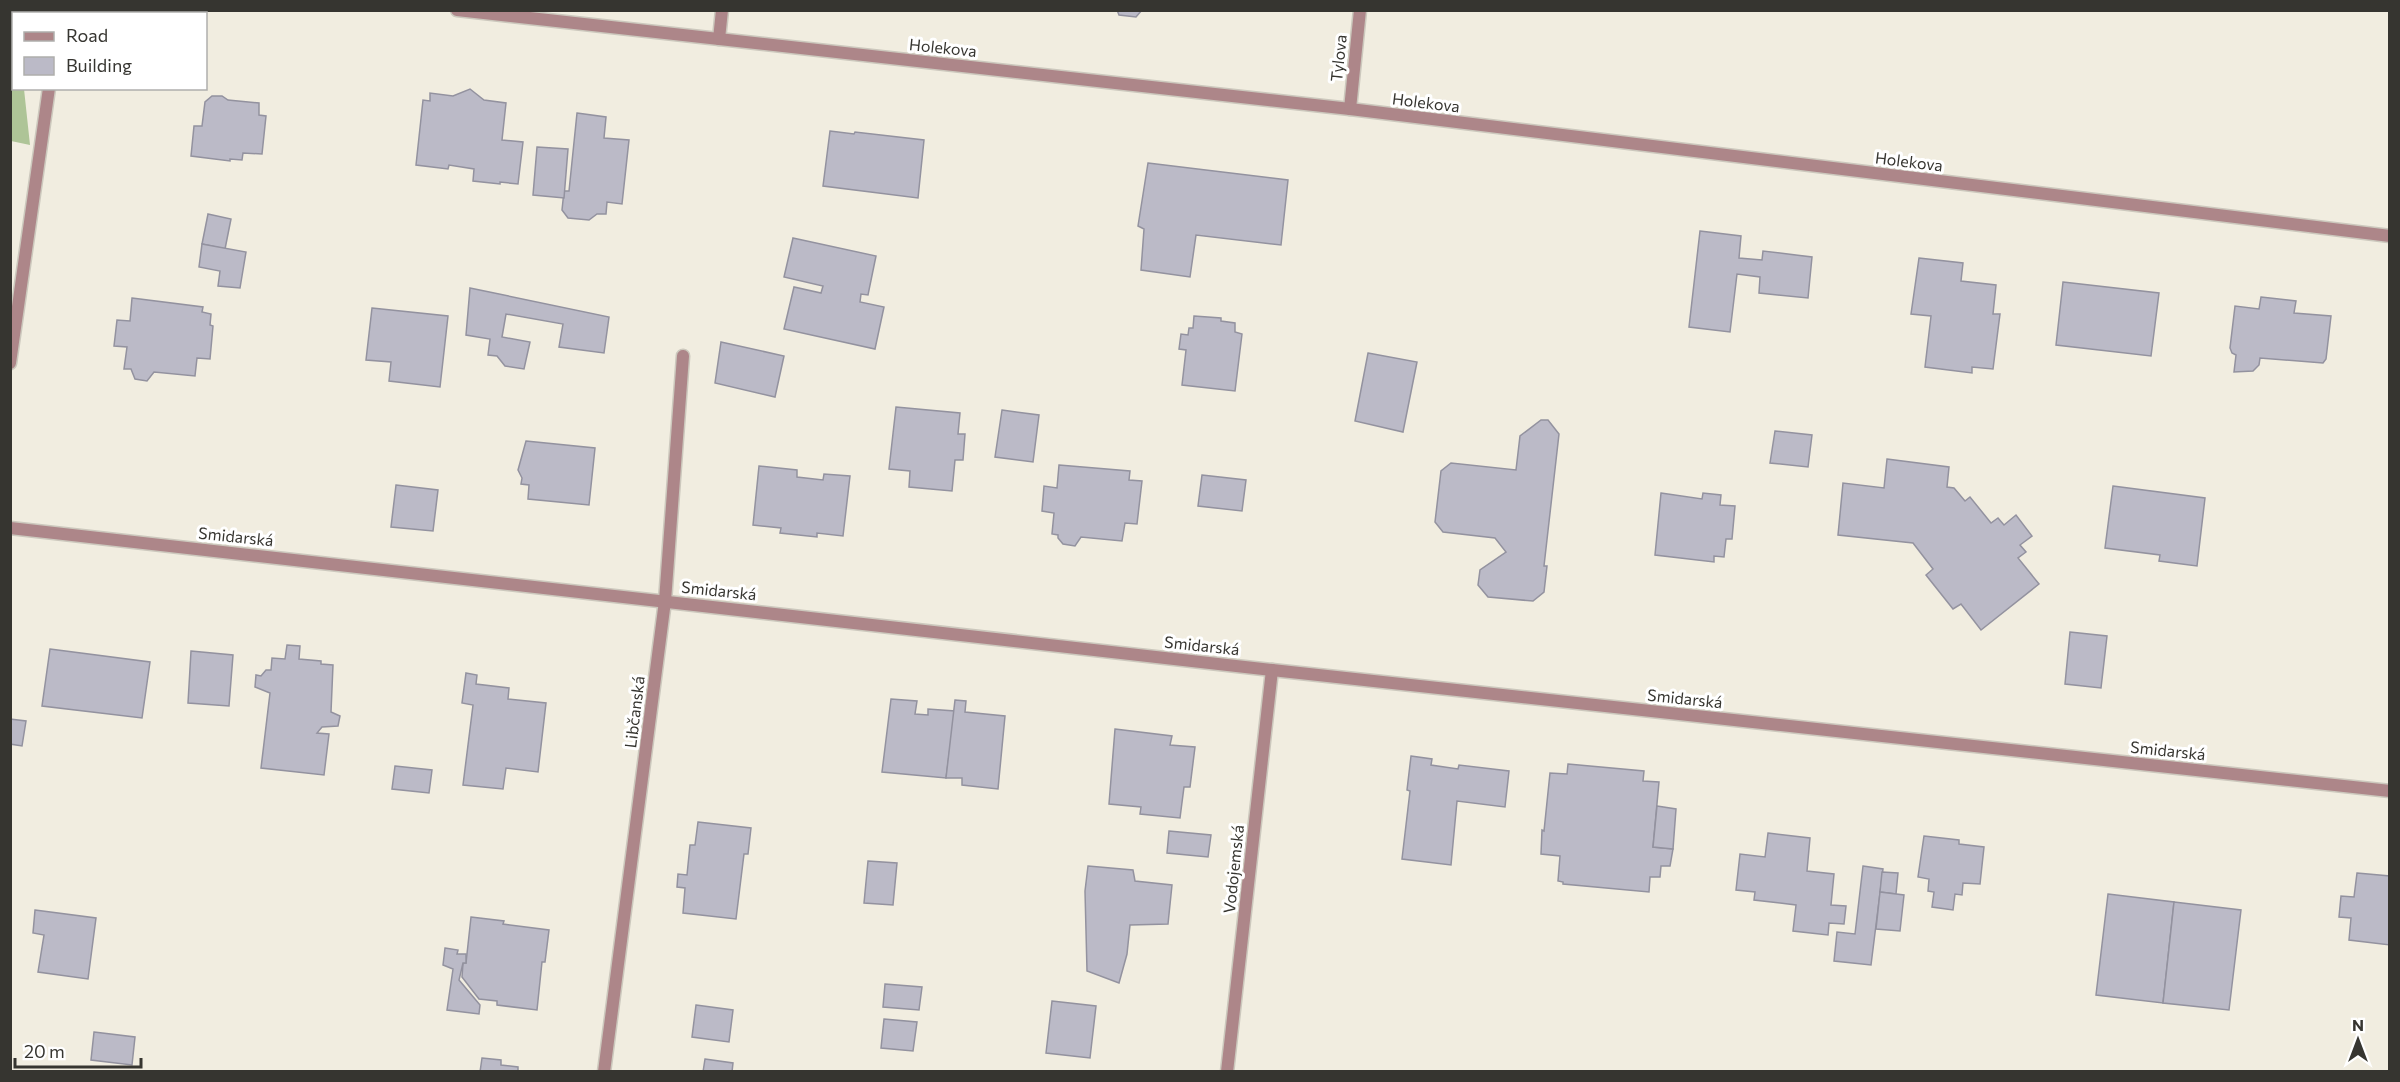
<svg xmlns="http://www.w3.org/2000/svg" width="2400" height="1082" font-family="Commissioner,sans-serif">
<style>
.green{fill:#aec497}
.building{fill:#bbbac7;stroke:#93929f;stroke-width:1.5}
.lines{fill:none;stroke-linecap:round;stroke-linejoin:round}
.minor-casing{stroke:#ccc8bd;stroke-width:15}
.minor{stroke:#ad8689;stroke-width:12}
.labels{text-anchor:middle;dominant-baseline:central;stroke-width:6;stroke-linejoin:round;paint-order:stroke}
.street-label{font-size:16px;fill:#363530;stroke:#fff}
</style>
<rect width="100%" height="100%" fill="#f1ede0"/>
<!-- green -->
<path class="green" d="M10,56L13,59L14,88L24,89L30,145L11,141Z"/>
<!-- building -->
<g class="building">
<path d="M1117,10H1142L1136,17L1119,15Z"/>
<path d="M470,89L484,100L506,103L502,140L523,142L518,184L500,182V184L473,181L474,169L449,165L448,169L416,165L423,100L430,101V93L453,96Z"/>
<path d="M212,96H222L228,100L259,103V115L266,116L262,154L243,153L242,160L230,159V161L191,156L194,126H202L205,102Z"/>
<path d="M577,113L606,117L604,138L629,140L622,204L607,202L606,214H597L589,220L568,218L562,210L564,191H569Z"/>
<path d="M830,131L854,134L855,132L924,140L918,198L823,186Z"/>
<path d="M537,147L568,149L564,198L533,195Z"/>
<path d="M1148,163L1288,180L1281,245L1196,235L1190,277L1141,270L1144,229L1138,226Z"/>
<path d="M208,214L231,219L225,249L202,244Z"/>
<path d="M1700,231L1741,236L1739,258L1762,260L1763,251L1812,257L1808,298L1759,293L1760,277L1737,274L1730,332L1689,327Z"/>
<path d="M793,238L876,256L868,295L861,294L860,302L884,307L875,349L784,329L794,287L821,293L823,286L784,277Z"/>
<path d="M202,244L246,252L240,288L218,286L220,271L199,267Z"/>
<path d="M1919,258L1963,263L1961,281L1996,285L1993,314H2000L1993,369L1972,367V373L1925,367L1931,316L1911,314Z"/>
<path d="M2063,282L2159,293L2151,356L2056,345Z"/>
<path d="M470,288L609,317L604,353L559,347L563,324L506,314L502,337L530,342L524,369L505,366L497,356L488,355L490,339L466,335Z"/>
<path d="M2261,297L2296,301L2294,313L2331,316L2326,359L2323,363L2260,358L2259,365L2253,371L2234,372L2236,355L2232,353L2230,348L2235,306L2259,309Z"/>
<path d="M132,298L203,307L202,312L211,314L210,325L213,326L210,359L197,358L195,376L154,372L147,381L135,379L131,369H124L127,347L114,346L117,320L130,321Z"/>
<path d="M372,308L448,316L440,387L389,381L391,362L366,360Z"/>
<path d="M1194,316L1221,318V321L1235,323V332L1242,334L1235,391L1182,385L1186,350L1179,349L1181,334L1188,335L1189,328H1193Z"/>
<path d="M721,342L784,356L775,397L715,383Z"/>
<path d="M1368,353L1417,362L1403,432L1355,421Z"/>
<path d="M896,407L960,413L958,434H965L963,460H955L952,491L909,487L910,471L889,469Z"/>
<path d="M1002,410L1039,415L1033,462L995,457Z"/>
<path d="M1541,420H1548L1559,434L1544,566H1547L1544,592L1533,601L1488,597L1478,585L1480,570L1506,552L1495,538L1443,532L1435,522L1441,471L1451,463L1516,470L1520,436Z"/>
<path d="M1775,431L1812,435L1808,467L1770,463Z"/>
<path d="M526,441L595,448L589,505L528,499L529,485L521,484L522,478L518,470Z"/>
<path d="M1887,459L1949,467L1947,487L1954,488L1965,501L1970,497L1991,523L1998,518L2004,525L2016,515L2032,536L2020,545L2026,552L2018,558L2039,584L1981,630L1961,604L1953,609L1926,575L1933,569L1913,543L1838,535L1843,483L1884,488Z"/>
<path d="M1059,465L1130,471L1129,480L1142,481L1137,524L1125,523L1122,541L1081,537L1075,546L1063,544L1058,538V535L1052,534L1054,513L1042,511L1044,486L1057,488Z"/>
<path d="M759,466L797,470V477L823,480L824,474L850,476L843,536L817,533V537L780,533L781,528L753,525Z"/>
<path d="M1202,475L1246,480L1242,511L1198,506Z"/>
<path d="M396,485L438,490L433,531L391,527Z"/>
<path d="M2113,486L2205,498L2197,566L2159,561L2160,555L2105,548Z"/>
<path d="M1661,493L1702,499L1703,493L1721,495L1720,505L1735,506L1732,539H1726L1724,557L1714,556V562L1655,555Z"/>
<path d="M2070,632L2107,636L2101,688L2065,684Z"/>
<path d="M287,645L300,646L299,659L321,661V664L333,665L331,712L340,716L338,726L322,727L317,733L329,734L324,775L261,768L270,693L255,687L256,675L261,676L266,670H271L272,658L285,659Z"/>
<path d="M50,649L150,662L142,718L42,706Z"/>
<path d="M191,651L233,655L229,706L188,703Z"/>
<path d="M466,673L477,675L476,684L509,688L508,699L546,703L538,772L506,768L503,789L463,785L473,705L462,703Z"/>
<path d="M891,699L917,701L915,714L928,715V709L955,711L946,778L882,772Z"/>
<path d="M955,700L966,701L965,712L1005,716L998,789L962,785V778H946Z"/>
<path d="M10,719L26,721L22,746L10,744Z"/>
<path d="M1115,729L1172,736L1170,745L1195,747L1190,787H1184L1180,818L1140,814L1141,807L1109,804Z"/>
<path d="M1411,756L1432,759L1431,765L1458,769L1459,765L1509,771L1505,807L1457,801L1451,865L1402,859L1410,791L1407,790Z"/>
<path d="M1568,764L1644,771L1643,781L1659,782L1653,847L1673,849L1670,866H1661L1660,877H1650L1649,892L1563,884V882L1558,881L1560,856L1541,854L1542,830L1544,831L1550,773L1567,774Z"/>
<path d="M395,766L432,770L429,793L392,789Z"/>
<path d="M1657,806L1676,809L1673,849L1653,847Z"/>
<path d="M698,822L751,828L748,854H744L736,919L683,913L685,888L677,887L678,874L687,875L690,845H695Z"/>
<path d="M1169,831L1211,835L1208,857L1167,853Z"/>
<path d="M1768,833L1810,838L1807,871L1834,874L1831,905L1846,906L1844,924L1829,923L1828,935L1793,931L1796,905L1754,900L1755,892L1736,890L1740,854L1765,857Z"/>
<path d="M1924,836L1959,840V844L1984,847L1980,884L1963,883L1962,895L1955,894L1953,910L1932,907L1934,892L1928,891L1929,879L1918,877Z"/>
<path d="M868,861L897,863L893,905L864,903Z"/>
<path d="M1088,866L1133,870L1135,881L1172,885L1168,924L1130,925L1127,954L1119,983L1087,971L1085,891Z"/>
<path d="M1863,866L1883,869L1871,965L1834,961L1837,932L1855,934Z"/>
<path d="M1882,872L1898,873L1896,894L1880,892Z"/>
<path d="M2357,873L2390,876V945L2349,940L2351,918L2339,917L2341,896L2354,897Z"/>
<path d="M1880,892L1904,895L1900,931L1876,929Z"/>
<path d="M2108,894L2174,902L2163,1003L2096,995Z"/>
<path d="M2174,902L2241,910L2229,1010L2163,1003Z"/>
<path d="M35,910L96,918L88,979L38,972L44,935L33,933Z"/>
<path d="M471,917L504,921L503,924L549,930L545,962H542L537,1010L497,1005V1001L479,999L462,977L463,963H466Z"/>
<path d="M445,948L458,950L457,954H466V963H463L459,980L480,1005L479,1014L447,1010L453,969L443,965Z"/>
<path d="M885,984L922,987L919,1010L883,1007Z"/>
<path d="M1052,1001L1096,1006L1090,1058L1046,1053Z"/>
<path d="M696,1005L733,1010L729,1042L692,1037Z"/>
<path d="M884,1019L917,1022L913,1051L881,1048Z"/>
<path d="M94,1032L135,1037L132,1065L91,1060Z"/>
<path d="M482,1058L501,1060V1065L518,1067V1072H480Z"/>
<path d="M705,1059L733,1063L732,1072H703Z"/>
</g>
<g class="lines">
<!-- minor casing -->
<g class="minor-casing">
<g id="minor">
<path d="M457,10L1350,109L2390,236"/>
<path d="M59,14L60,10"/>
<path d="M719,39L722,10"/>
<path d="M1350,109L1360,10"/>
<path d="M10,363L49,88"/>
<path d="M10,528L1272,670L2390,791"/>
<path d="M604,1072L665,601L683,356"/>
<path d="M1227,1072L1272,670"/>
</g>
</g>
<!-- minor -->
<use href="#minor" class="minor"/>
</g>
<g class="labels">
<!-- street labels -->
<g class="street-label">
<text transform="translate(943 47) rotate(6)">Holekova</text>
<text transform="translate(1338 58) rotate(-84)">Tylova</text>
<text transform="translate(1426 102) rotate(7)">Holekova</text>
<text transform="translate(1909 161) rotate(7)">Holekova</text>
<text transform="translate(236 536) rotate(6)">Smidarská</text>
<text transform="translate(719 590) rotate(6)">Smidarská</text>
<text transform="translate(1202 645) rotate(6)">Smidarská</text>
<text transform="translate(1685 698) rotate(6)">Smidarská</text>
<text transform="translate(634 712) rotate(-83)">Libčanská</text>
<text transform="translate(2168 750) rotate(6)">Smidarská</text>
<text transform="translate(1233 869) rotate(-84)">Vodojemská</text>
</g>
</g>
<!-- border -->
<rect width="2400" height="1082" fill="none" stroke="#363530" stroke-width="24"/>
<!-- legend -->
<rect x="12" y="12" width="195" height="78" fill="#ffffff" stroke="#afaeac" stroke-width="1.5"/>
<rect x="24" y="32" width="30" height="9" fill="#ad8689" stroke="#afaeac" stroke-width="1.5"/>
<text x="66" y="42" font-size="18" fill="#363530">Road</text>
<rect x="24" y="57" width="30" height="18" fill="#bbbac7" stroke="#afaeac" stroke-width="1.5"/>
<text x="66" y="72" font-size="18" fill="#363530">Building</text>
<!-- north arrow -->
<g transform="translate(2358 1040)" stroke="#ffffff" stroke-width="4.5" paint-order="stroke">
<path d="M0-4.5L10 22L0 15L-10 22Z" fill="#363530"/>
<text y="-9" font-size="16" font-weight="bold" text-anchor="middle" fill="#363530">N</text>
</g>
<!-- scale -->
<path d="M15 1058v9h126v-9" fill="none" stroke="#363530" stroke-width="3"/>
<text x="24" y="1058" font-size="18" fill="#363530" stroke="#ffffff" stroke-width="4.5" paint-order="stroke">20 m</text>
</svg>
